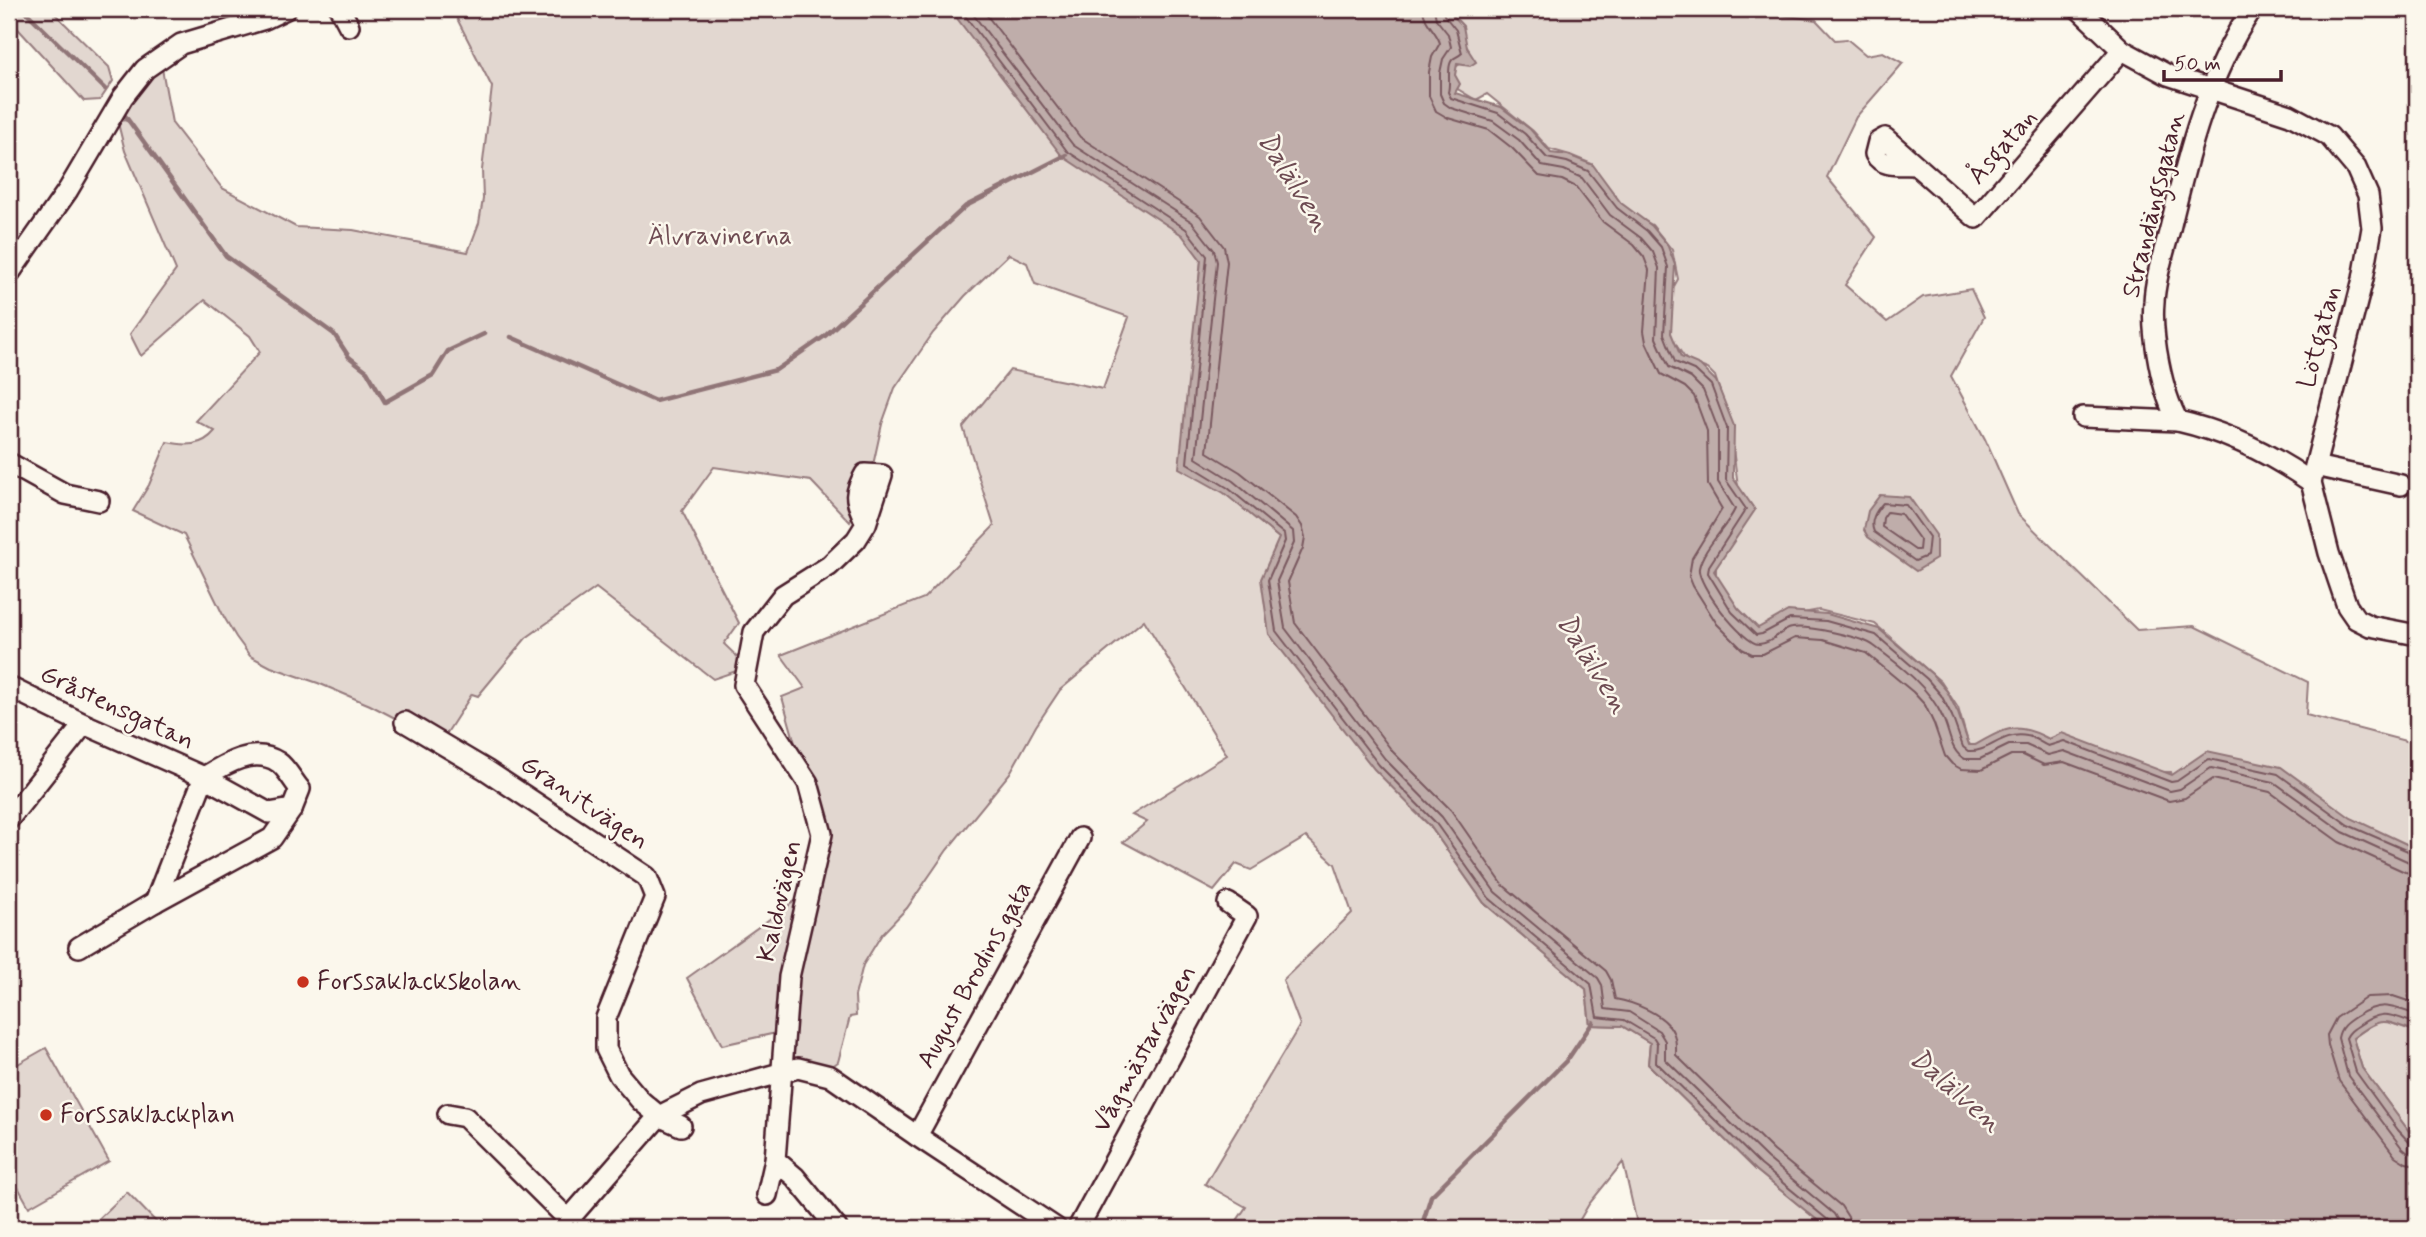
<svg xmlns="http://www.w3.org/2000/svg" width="2426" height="1237" font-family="Mynerve,sans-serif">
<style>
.green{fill:#e2d7d0;stroke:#967b7e;stroke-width:2}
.water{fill:#bfadaa;stroke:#907477;stroke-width:2}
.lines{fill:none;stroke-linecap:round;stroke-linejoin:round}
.shore{stroke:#79585e;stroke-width:2}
.stream{stroke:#907477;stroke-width:4.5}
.street-casing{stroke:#4a1f2b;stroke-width:24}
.street{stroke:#fbf7ec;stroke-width:19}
.poi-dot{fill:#c8321e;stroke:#fbf7ec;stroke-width:2.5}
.labels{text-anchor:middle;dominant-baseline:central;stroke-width:5;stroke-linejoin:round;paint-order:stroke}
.street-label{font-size:26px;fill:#4a1f2b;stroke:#fbf7ec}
.park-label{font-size:26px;fill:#704d54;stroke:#fbf7ec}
.poi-label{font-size:26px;fill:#4a1f2b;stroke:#fbf7ec;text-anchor:start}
.water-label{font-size:28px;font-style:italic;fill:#6d4a51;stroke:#fbf7ec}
</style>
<rect width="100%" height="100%" fill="#fbf7ec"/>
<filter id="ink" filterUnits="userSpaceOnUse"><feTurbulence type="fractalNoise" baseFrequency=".0143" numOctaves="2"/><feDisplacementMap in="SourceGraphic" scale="14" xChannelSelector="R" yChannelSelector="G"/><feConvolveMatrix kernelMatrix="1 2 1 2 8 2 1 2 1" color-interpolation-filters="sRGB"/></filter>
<g filter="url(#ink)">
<!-- green -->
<g class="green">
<path d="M9,9H50L109,67L113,81L100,100L84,101L9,19Z"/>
<path d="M452,9H984L1174,222L1201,260L1197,300L1218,487L1279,538L1414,811L1430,826L1484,903L1586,989L1590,1025L1622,1026L1650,1043L1648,1064L1756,1170L1827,1228H1638L1623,1162L1589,1204L1575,1228H1232L1246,1207L1205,1184L1300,1025L1283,980L1352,913L1335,864L1306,837L1251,870L1236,864L1214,891L1123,842L1147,822L1132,815L1227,755L1144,620L1060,690L1036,726L1010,773L947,850L907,908L882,934L863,965L855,996L856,1016L850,1017L838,1062L827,1070L791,1060L794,1029L722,1045L687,978L820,883L804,775L782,697L805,688L781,655L924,598L994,526L963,427L1010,370L1103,389L1129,317L1035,284L1027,263L1009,254L965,296L933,333L895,388L882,424L870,479L850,522L811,481L714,467L682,511L739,623L724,644L748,667L713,679L596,588L526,638L478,696L472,694L441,742L370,705L318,683L271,667L250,656L236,637L224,617L184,535L133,511L149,485L167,442C185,446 202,447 215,431L196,421L260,352L250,336L205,300L141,356L130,334L176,270L125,151L118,123L124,120L129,122L122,106L161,63L172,123L222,188L296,227L353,230L468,252L479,223L483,199L482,170L492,87Z"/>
<path d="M1448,9H1770L1774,14L1816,20L1835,40L1847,39L1866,55L1883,52L1903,63L1856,117L1827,177L1876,237L1845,285L1887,322L1923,297L1971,289L1984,317L1951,376L1985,439L2018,514L2137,630L2194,626L2308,682L2306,715L2417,744V856L2172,776L2171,772L1990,770L1968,742L1958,708L1941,682L1875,624L1819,610L1782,617L1757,631L1737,624L1716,575V564L1738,486L1729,420L1715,376L1708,369L1687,361L1672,339L1663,306L1678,279L1672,250L1652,225L1625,210L1610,193L1592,164L1570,155L1549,149L1533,131L1487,94L1476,100L1456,88L1451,70L1466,60L1469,50C1459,37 1459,22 1448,9Z"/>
<path d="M2376,1022H2388L2417,1032V1142L2362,1068L2353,1038Z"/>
<path d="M46,1048L109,1161L29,1207L9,1171V1069Z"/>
<path d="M127,1192L162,1228H89Z"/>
</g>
<!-- water -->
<g class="water">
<path d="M952,9H1447L1463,26L1467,48L1476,62L1470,66L1457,64L1455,75L1460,84L1455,93L1501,107L1530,129L1551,153L1568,155L1593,165L1621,203L1652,226L1667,244L1675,265L1671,333L1681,357L1700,365L1716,381L1734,426L1733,478L1755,510L1714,571L1738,608L1758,628L1788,611L1827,614L1879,629L1932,674L1947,691L1958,713L1969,745H1975C2006,728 2016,721 2049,739L2062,733L2172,775L2207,751L2281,767L2351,818L2417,849V1032C2383,1020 2383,1015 2353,1038L2362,1068L2417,1142V1228H1827L1756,1170L1648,1064L1650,1043L1622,1026L1590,1025L1586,989L1484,903L1430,826L1374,769L1269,634L1261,579L1279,538L1224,493L1179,468L1201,260L1182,235L1062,156L956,17Z"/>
<path d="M1880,495L1909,497L1936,535V559L1916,571L1868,537L1864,530L1868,511Z"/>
</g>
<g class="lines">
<!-- shore -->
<g class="shore">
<path d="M960,9L1067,151L1186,229L1207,256L1187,463L1228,488L1284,534L1285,541L1268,580L1276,631L1379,765L1435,822L1489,898L1591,984L1597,1017L1624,1020L1654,1038L1657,1043L1656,1062L1761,1165L1828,1220L1830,1228"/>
<path d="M969,9L1073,145L1192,222L1214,250L1217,262L1196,458L1233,481L1293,531L1294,543L1277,581L1285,628L1385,759L1442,817L1495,892L1598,978L1602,985L1605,1009L1629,1012L1659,1031L1665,1041V1059L1767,1158L1834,1214L1838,1221L1839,1228"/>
<path d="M982,9L1080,137L1200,216L1224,247L1227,262L1207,452L1240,472L1296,517L1302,526L1305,537L1303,548L1288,582L1295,623L1393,752L1451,810L1503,885L1606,971L1611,980L1615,999C1633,1002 1665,1014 1673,1032C1677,1040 1676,1047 1676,1055L1774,1151L1841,1206L1848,1217L1850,1228"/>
<path d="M1423,9C1424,24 1436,30 1440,43L1432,57L1429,72V96L1436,111L1448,118L1489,130L1512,148L1539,176L1562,180L1576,187L1603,222L1634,245L1644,257L1649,270L1644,331L1646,342L1661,374L1685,387L1694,396L1707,431L1708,485L1722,509L1692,558L1689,576L1693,586L1717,624L1742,649L1752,654H1763L1795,638L1823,640L1866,653L1913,692L1925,705L1934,724L1945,756L1952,764L1961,769L1981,770L2011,755H2023L2044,765L2064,762L2169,801L2185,798L2213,779L2270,792L2339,842L2405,872L2417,874"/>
<path d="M1434,9L1436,19L1448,34L1451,47L1443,59L1440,73V94L1444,103L1451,108L1493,121L1519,140L1542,166L1564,170L1582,178L1610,215L1641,238L1653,252L1659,268L1656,338L1669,367L1691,378L1703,390L1718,429V482L1735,509C1727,527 1703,548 1699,568C1696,583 1743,644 1759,644C1772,644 1780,630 1792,628C1806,625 1863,637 1874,646C1900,665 1930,688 1943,718C1950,732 1950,752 1965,759H1980L2009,745H2026L2048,755L2064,751L2170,791L2180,789L2211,768L2274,782L2343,832L2409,862L2417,863"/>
<path d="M1443,9L1444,15L1456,30L1462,53C1459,56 1456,57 1453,59C1446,65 1451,83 1448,92L1451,98L1498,113L1525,134L1547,158L1567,162L1588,171L1617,208L1647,231L1661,247L1668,267L1664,334L1675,362L1696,371L1711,385L1727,428L1726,480L1746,509L1709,566L1708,573L1732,612L1756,635L1762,634L1790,619L1826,621L1876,635L1927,679L1941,695L1952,716L1963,747L1968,751C1989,753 2002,731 2027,736C2034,737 2041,743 2048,746L2064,741L2171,782L2177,781L2209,759L2278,774L2348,825L2417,855"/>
<path d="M1883,503L1906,505L1929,537L1927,556L1915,561L1874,532C1869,521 1876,511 1883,503Z"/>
<path d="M1887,512L1901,514L1920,540L1919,550H1915L1882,527L1883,518Z"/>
<path d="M2417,1004L2393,996L2367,997L2336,1018L2327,1035L2328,1045L2339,1081L2395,1156L2406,1163L2417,1165"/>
<path d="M2417,1015C2391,1006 2380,1000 2355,1017C2346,1023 2340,1027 2338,1038L2348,1076L2402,1148L2408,1153L2417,1154"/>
<path d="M2417,1024C2390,1015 2383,1008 2358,1026C2352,1030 2349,1032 2346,1038L2356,1072L2398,1130L2410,1143L2417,1145"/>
</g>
<!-- stream -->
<g class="stream">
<path d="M23,9L105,89"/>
<path d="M126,117L226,256L334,334L349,357L367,371L385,402L433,375L448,351L484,334"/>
<path d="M511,337L655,401L776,370L825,336L966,206L1066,155"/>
<path d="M1421,1228L1431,1196L1568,1059L1593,1022"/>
</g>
<!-- street casing -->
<g class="street-casing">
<g id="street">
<path d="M340,9L349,26"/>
<path d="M2079,9L2122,50L2168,75L2290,115L2329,136L2356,168L2368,195L2372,228L2363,279L2311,482L2329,553L2347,606L2356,619L2370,626L2417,635"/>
<path d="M2252,9C2208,74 2188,153 2170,229C2164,252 2155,278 2154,302C2151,335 2162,393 2178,421C2226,432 2271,454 2311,482"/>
<path d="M1915,165C1900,164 1883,168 1875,154L1878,142L1885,138L1976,218L2122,50"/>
<path d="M9,274L68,190L123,97L145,69L181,44L265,19L286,9"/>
<path d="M2083,417L2178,421"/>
<path d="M9,463L65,494L99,501"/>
<path d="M2315,466L2401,485"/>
<path d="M9,687L84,724L204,777L269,813L292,809L300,789C293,781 286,767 278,762C254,746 225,764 204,777"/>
<path d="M405,722L486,770L647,877L655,897L606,1018V1049L619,1075L641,1101L659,1116L701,1095L798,1068L830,1076L917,1136L1056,1228"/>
<path d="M9,819L84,724"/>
<path d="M155,902L204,777"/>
<path d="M79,947L155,902L272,838L292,809"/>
<path d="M448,1114L465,1117L577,1228"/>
<path d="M917,1136L1080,838"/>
<path d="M767,1195L775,1160"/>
<path d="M562,1227L659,1116L681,1126"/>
<path d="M837,1228L795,1177L775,1160L789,977L822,834L808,783L744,685L754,632L783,595L829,566L856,540L866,524L882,475L865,474C851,498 857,500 866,524"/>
<path d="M1078,1228L1247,916L1228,903"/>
</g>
</g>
<!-- street -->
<use href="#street" class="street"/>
</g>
</g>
<!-- markers -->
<g class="poi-dot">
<circle cx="303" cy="982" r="7"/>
<circle cx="46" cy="1115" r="7"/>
</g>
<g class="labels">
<!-- street labels -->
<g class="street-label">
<text transform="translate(2003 147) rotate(-49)">Åsgatan</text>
<text transform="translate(2154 205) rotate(-76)">Strandängsgatan</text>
<text transform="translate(2320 337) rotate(-75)">Lötgatan</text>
<text transform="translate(117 708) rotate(25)">Gråstensgatan</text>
<text transform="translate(584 803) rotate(34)">Granitvägen</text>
<text transform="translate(780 901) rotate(-77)">Kaldovägen</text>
<text transform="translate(975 975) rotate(-61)">August Brodins gata</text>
<text transform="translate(1145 1049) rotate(-61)">Vågmästarvägen</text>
</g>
<!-- park labels -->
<g class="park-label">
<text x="720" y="237">Älvravinerna</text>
</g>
<!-- poi labels -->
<g class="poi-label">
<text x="317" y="982">Forssaklackskolan</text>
<text x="60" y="1115">Forssaklackplan</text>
</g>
<!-- water labels -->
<g class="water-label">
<text transform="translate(1293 182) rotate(58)">Dalälven</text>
<text transform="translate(1592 664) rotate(58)">Dalälven</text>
<text transform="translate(1955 1091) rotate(41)">Dalälven</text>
</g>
</g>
<!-- margin -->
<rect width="2426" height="1237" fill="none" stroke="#fbf7ec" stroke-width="35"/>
<rect x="18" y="18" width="2391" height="1202" fill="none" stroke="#4a1f2b" stroke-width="2.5" filter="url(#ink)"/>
<!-- scale -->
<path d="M2164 70v10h117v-10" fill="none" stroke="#4a1f2b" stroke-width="3.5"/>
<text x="2174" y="70" font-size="21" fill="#4a1f2b" stroke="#fbf7ec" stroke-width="5" paint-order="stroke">50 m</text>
</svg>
